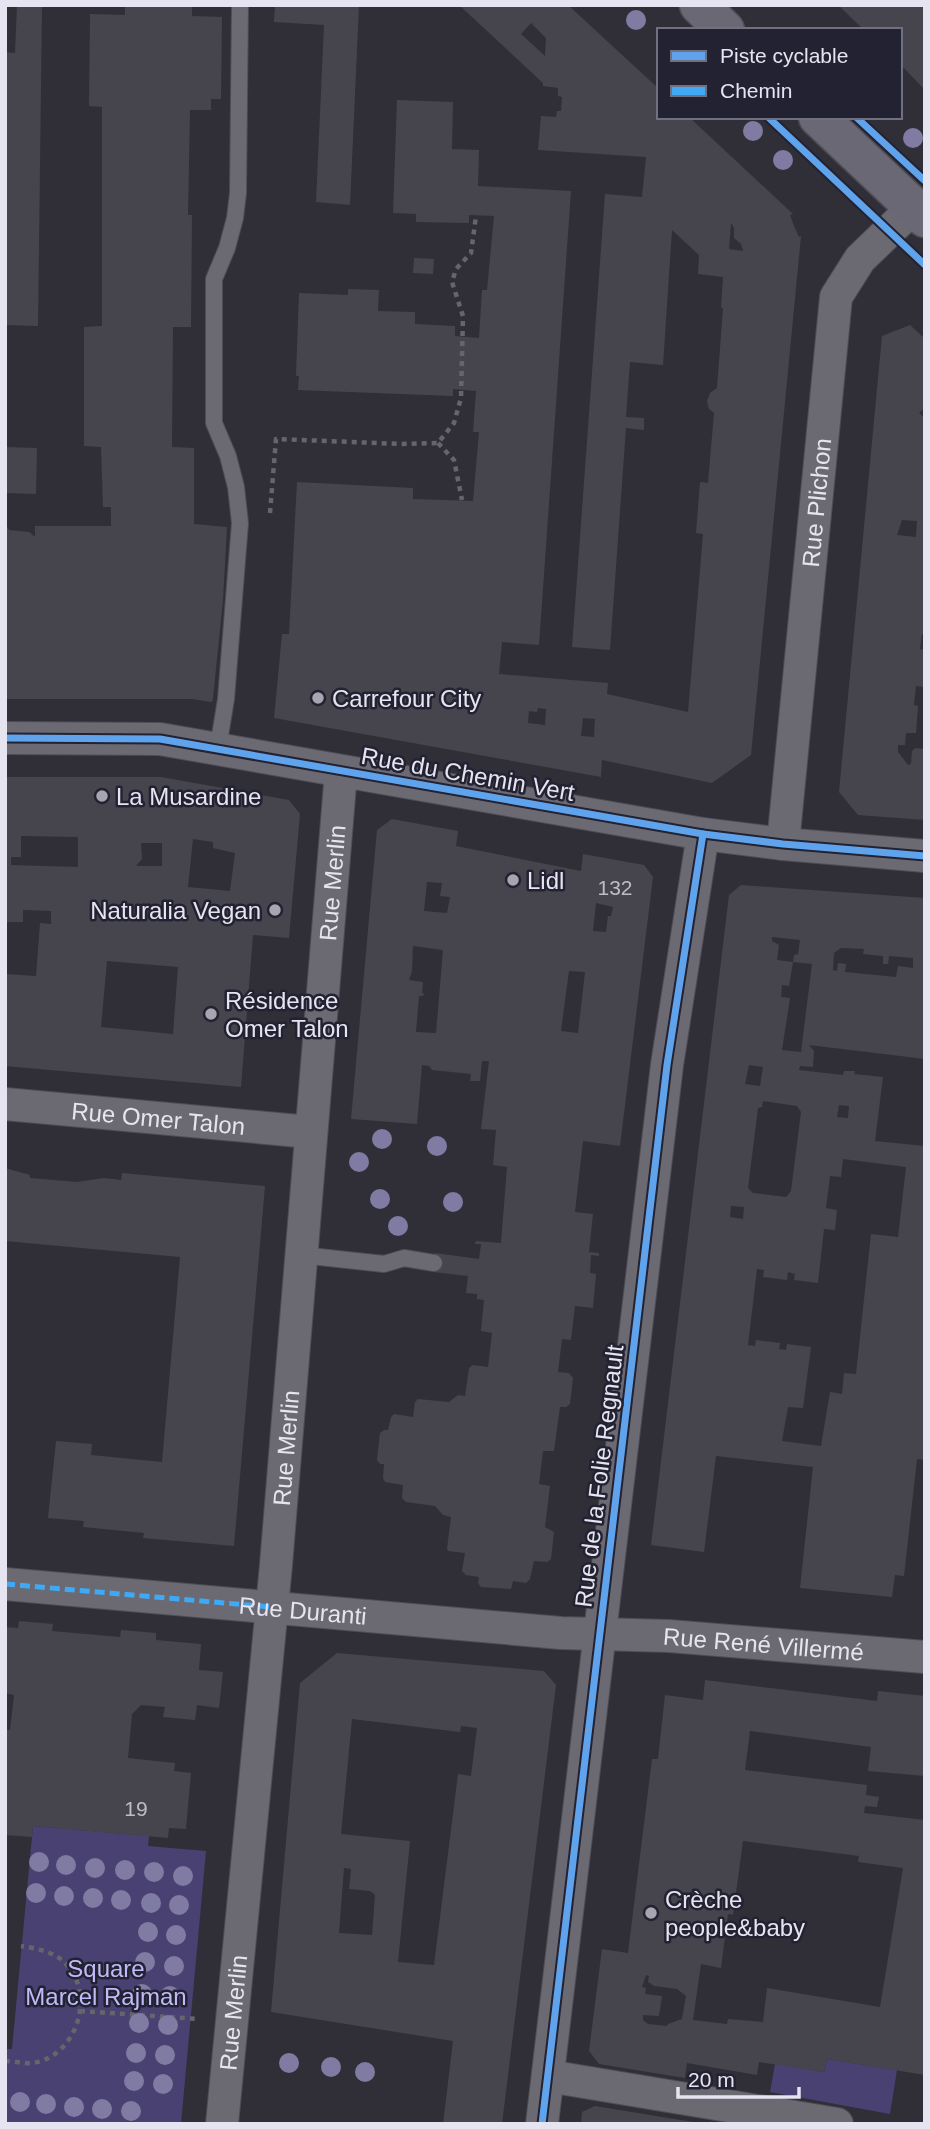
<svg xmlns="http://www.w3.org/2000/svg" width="930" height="2129" font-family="Helvetica,sans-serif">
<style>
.green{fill:#484172}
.building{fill:#46454e;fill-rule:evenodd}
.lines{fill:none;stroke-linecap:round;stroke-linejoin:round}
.lane-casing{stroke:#4e4d56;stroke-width:18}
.street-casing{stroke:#4e4d56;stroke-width:34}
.primary-casing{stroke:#4e4d56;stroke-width:41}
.path{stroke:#66656b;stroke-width:4.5;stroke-dasharray:5 5;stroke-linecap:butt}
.lane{stroke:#6b6a72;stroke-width:16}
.street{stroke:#6b6a72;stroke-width:32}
.primary{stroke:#6a6874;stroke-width:38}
.quiet{stroke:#3fa9f5;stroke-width:5;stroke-dasharray:10 5;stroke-linecap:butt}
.cycleway-casing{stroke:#232232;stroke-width:11}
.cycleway{stroke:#60a3ed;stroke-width:7}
.tree{fill:#7f7ba2}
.poi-dot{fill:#a6a5b0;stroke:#232232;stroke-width:2.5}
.labels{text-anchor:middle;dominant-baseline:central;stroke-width:5;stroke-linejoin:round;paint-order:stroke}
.number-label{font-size:21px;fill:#bdbcc8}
.street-label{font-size:24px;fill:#e5e4f0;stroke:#232232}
.poi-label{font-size:24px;fill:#e5e4f0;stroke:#232232;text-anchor:start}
.park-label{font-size:24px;fill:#c0baf9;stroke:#232232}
</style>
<rect width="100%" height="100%" fill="#302f38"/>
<!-- green -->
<g class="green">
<path d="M33,1826L149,1836L148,1846L206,1851L181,2124H5V2049H12Z"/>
<path d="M827,2059L897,2070L890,2114L770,2092L775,2064L824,2072Z"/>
</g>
<!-- building -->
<g class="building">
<path d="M17,5H42L38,326L5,325V52L15,53Z"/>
<path d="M125,5H192V16L222,17L221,99H211V110H190L188,215H192L191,327H173L172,447L194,448V524L227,527L223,600L213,698L212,702L192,699H5V523L9,530L29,532L35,537V526H111V507H103L101,447L84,446V327L102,326V107L89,106L90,14L125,15Z"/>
<path d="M275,5H359L350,205L316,202L324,25L274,22Z"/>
<path d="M459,5H568L659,89V117H689L793,214L790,215L794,226L799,237L801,236L751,755L712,783L602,760L601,777L274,718L282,634H289L297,482L413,488V499L473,501L479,432H473L476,391L453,389V396L298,390L299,376H296L299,293L348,295V289L379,290L378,311L415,312V324L455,326V336L479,338L482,290H487L494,216L469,215V223L416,222V214L393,213L397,100L453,102L452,149L479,150L478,186L571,191L539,645L502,642L499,674L608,683L607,694L688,712L703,534L696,533L700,482L708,483L714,413L709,409L707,401L710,393L717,388L723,308H721L723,277L698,274L699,255L672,230L663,365L630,362L626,417L644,418V430L626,428L610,650L572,647L605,194L642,197L646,157L538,150L541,116L556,117L557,111H561L562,97L558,96V88L543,86V83ZM531,23L546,38L545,56L521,34ZM731,223L734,228V238L741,244L743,251L729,249ZM538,708L546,709L545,725L528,723L529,711L537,712ZM583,718L595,719L594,737L581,736Z"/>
<path d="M838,5H925V90L900,64V30H864Z"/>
<path d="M414,258L434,259L433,274L413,273Z"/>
<path d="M910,325L925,339V407L919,413L925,418V635L922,634L920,649L925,650V687L916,686L914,705L918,706L916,733H906L905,745H898V752L908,765L911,764L912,751L915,748L925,749V820L858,815L839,792L882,336ZM902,520L917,521L916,537L897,535Z"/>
<path d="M5,447L37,448L36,494L5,493Z"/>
<path d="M5,777H161L289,800L300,814L289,938L253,935L241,1087L5,1066V974L36,976L40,923L51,924V911L23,910V922H5ZM21,836L78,837V867L11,865V857H21ZM193,839L213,842V848L235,853L230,891L188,887ZM141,843H162V866H136L142,859ZM107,961L178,967L173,1034L101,1027Z"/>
<path d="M392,819L458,831L456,846L581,871L583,854L644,865L653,877L620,1146L583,1141L575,1212L593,1214L589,1252L599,1253V1256L591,1255L590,1273L596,1274L593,1308L575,1306L571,1340L562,1339L558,1372L569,1373L573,1378L570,1404L566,1407H560L554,1451H543L539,1484L550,1486L545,1527L554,1532L551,1559L547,1562L534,1561L530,1579L526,1583L513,1581L511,1589L481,1587L478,1583L479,1577L466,1575L462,1571L465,1553L448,1551L447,1549L451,1517L443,1515L435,1506L406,1502L402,1498L403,1485L385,1482L383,1478L384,1464H380L377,1460L380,1433L384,1430H388L391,1417L394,1414L413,1417L415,1402L418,1399L449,1402L458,1395L465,1396L469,1368L473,1365L488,1367L492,1333L481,1331L484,1300L477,1299V1294L466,1293L468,1276L433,1272L435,1253L479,1259L481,1244H475L476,1241L501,1243L507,1167L493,1165L496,1130L481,1129L489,1061H482L480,1081H470L471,1074L432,1070L429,1066L422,1065L417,1124L351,1119L377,830ZM427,882L442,883L440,896L450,897L447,913L424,911ZM596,903L613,907L611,916H608L606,932L593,931ZM413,946L443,950L436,1033L416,1032L419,996H423L424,993H422L423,982L409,980L412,971ZM569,971L585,972L578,1033L561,1031Z"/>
<path d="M741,885L925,898V1059L809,1045L814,1051L813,1067L800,1066L799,1070L843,1075L844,1071H855L854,1074L883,1077L875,1141L925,1146V1460L917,1459L904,1576L895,1575L892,1597L800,1588L813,1467L716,1456L704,1552L651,1545L729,895ZM772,937L800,940L798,954L794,955L793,962L812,964L801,1052L782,1050L790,998L781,997L782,985L789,986L793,962L777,960L779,945L772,941ZM841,948L864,949L863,954L883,956V964H888L889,956L913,958V968L898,966L896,977L845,972L846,964L838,963L837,971L833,970L834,953ZM749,1065L763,1067L760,1086L745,1084ZM763,1101L797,1106L801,1112L791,1191L786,1197L753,1193L748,1188L758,1108L762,1107ZM839,1105L849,1106L848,1118L837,1117ZM843,1159L906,1167L898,1237L871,1234L856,1374L844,1373L842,1394L830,1392L821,1446L782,1441L788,1407L803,1408L811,1347L787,1344L786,1350L779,1349L780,1343L756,1340L755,1346L748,1345L757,1269L764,1270L763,1277L787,1280L788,1272L795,1274L794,1280L818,1283L824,1229L835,1230L837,1210L826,1208L830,1176L841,1177ZM731,1206L744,1207L743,1219L730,1217Z"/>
<path d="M5,1168L30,1175V1178L77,1182L104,1178L121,1180L122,1173L265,1186L234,1546L143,1538L144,1533L83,1527L84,1521L48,1518L56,1441L92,1444L91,1455L162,1462L180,1257L5,1241Z"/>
<path d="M19,1621L53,1624L52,1631L120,1637L121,1630L156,1633V1640L201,1644L199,1670L223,1672L219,1708L197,1705L195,1720L163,1717L165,1707L141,1705L132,1714L128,1758L175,1763L174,1771L191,1773L186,1829L169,1828L168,1838L33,1826L32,1837L5,1835V1729L10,1730L14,1695L5,1693V1627L18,1628Z"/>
<path d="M337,1653L544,1671L556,1685L502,2124H443L453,2041L271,2012L300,1683ZM352,1719L460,1732L461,1726L477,1728L471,1776L458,1774L434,1965L398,1962L410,1841L341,1834ZM344,1868L351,1869L349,1889L370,1891L375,1895L372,1935L339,1933Z"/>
<path d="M705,1680L877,1701L878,1691L925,1696V1776L868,1771L871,1747L750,1731L745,1770L867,1785L866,1795L879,1797L877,1807L865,1806L864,1813L925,1820V2075L827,2059L824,2072L759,2062L757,2075L687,2063L685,2078L599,2064L589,2051L602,1949L628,1953L652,1759H658L665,1695L703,1700ZM743,1841L859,1856L858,1862L903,1868L880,2007L767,1988L763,2022L728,2019L727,2024L693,2020L701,1964L721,1968L728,1914L733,1915ZM646,1975L649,1976L648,1982L654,1986L677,1989L686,1996L682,2019L668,2024L667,2026L648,2024L643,2020V2015L659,2016L662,1996L645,1994L646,1988L642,1987Z"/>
<path d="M595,2106L693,2122V2124H581L582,2112Z"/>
</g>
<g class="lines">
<!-- lane casing -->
<g class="lane-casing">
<g id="lane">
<path d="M218,748L226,699L240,523L236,487L228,456L214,423V279L227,248L235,218L238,193L240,5"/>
<path d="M301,1255L384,1264L404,1258L434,1263"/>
</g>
</g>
<!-- street casing -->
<g class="street-casing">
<g id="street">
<path d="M5,738L160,739L703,834L783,844L925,856"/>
<path id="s1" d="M783,844L836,297L860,259L914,207"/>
<path id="s2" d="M5,1104L310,1132"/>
<path id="s3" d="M5,1584L561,1633L669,1636L925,1657"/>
<path d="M548,2076L837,2124"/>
<path id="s4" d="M222,2124L276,1565L341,772"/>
<path d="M542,2124L667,1065L703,834"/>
</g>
</g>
<!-- primary casing -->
<g class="primary-casing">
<g id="primary">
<path d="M699,5L725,30"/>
<path d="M818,117L925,218"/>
</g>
</g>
<!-- path -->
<g class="path">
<path d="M438,443L454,460L462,500"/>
<path d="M270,513L276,439L402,444L438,443L454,423L461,398L463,316L452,282L456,269L471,253L476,216"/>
<path d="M80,2011L198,2019"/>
<path d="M5,2061C14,2061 24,2064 33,2063C77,2056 96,1995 66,1964C56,1952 35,1948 21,1946"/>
</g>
<!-- lane -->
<use href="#lane" class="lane"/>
<!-- street -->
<use href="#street" class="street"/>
<!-- primary -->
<use href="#primary" class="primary"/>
<!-- quiet -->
<path class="quiet" d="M5,1584L271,1607"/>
<!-- cycleway casing -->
<g class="cycleway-casing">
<g id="cycleway">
<path d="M768,117L925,265"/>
<path d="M856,117L925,181"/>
<path d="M5,738L160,739L703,834L783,844L925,856"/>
<path d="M542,2124L667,1065L703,834"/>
</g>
</g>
<!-- cycleway -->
<use href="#cycleway" class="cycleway"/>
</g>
<!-- trees -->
<g class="tree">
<circle cx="636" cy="20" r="10"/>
<circle cx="753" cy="131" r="10"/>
<circle cx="913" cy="138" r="10"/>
<circle cx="783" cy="160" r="10"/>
<circle cx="382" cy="1139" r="10"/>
<circle cx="437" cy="1146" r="10"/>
<circle cx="359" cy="1162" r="10"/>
<circle cx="380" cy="1199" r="10"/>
<circle cx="453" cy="1202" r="10"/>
<circle cx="398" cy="1226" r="10"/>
<circle cx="39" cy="1862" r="10"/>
<circle cx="66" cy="1865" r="10"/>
<circle cx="95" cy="1868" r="10"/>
<circle cx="125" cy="1870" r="10"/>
<circle cx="154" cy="1872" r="10"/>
<circle cx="183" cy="1876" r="10"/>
<circle cx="36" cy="1893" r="10"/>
<circle cx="64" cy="1896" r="10"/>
<circle cx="93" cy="1898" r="10"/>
<circle cx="121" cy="1900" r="10"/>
<circle cx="151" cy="1903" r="10"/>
<circle cx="179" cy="1905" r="10"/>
<circle cx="148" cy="1932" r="10"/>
<circle cx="176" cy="1935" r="10"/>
<circle cx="145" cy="1962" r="10"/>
<circle cx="174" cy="1966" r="10"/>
<circle cx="142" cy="1994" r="10"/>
<circle cx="170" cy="1996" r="10"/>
<circle cx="139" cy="2023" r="10"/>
<circle cx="168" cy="2025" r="10"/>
<circle cx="136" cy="2053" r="10"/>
<circle cx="165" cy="2055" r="10"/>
<circle cx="289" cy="2063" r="10"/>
<circle cx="331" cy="2067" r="10"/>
<circle cx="365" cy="2072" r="10"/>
<circle cx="134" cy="2081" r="10"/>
<circle cx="163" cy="2084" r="10"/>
<circle cx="20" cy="2102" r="10"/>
<circle cx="46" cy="2104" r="10"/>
<circle cx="74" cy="2107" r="10"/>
<circle cx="102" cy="2109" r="10"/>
<circle cx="131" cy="2111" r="10"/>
</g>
<!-- markers -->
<g class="poi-dot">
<circle cx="318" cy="698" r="7"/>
<circle cx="102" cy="796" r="7"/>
<circle cx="513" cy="880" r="7"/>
<circle cx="275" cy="910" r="7"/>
<circle cx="211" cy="1014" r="7"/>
<circle cx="651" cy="1913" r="7"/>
</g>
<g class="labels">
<!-- number labels -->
<g class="number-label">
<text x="615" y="887">132</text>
<text x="136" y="1808">19</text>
</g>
<!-- street labels -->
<g class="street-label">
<text stroke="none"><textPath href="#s1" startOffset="343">Rue Plichon</textPath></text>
<text transform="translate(468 774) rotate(10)">Rue du Chemin Vert</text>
<text stroke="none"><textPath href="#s4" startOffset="1246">Rue Merlin</textPath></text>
<text stroke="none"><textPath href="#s2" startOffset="154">Rue Omer Talon</textPath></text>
<text stroke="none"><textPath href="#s4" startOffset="679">Rue Merlin</textPath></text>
<text transform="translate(599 1476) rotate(-83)">Rue de la Folie Regnault</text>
<text stroke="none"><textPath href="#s3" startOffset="299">Rue Duranti</textPath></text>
<text stroke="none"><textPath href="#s3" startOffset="761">Rue René Villermé</textPath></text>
<text stroke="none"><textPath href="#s4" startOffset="112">Rue Merlin</textPath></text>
</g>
<!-- poi labels -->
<g class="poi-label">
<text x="332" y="698">Carrefour City</text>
<text x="116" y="796">La Musardine</text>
<text x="527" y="880">Lidl</text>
<text x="261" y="910" text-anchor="end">Naturalia Vegan</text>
<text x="225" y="1000">Résidence<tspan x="225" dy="28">Omer Talon</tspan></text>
<text x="665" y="1899">Crèche<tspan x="665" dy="28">people&amp;baby</tspan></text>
</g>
<!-- park labels -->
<g class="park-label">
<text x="106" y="1968">Square<tspan x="106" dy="28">Marcel Rajman</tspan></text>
</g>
</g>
<!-- border -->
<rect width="930" height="2129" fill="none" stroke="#e5e4f0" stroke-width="14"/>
<!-- legend -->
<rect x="657" y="28" width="245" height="91" fill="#232232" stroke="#71707e" stroke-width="2"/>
<rect x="671" y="51" width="35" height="10" fill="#60a3ed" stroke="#71707e" stroke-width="2"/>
<text x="720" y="63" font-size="21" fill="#e5e4f0">Piste cyclable</text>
<rect x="671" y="86" width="35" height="10" fill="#3fa9f5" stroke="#71707e" stroke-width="2"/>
<text x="720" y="98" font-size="21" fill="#e5e4f0">Chemin</text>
<!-- scale -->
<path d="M678 2087v10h121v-10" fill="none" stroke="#e5e4f0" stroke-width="3.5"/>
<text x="688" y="2087" font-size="21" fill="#e5e4f0" stroke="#232232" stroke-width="5" paint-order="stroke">20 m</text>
</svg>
